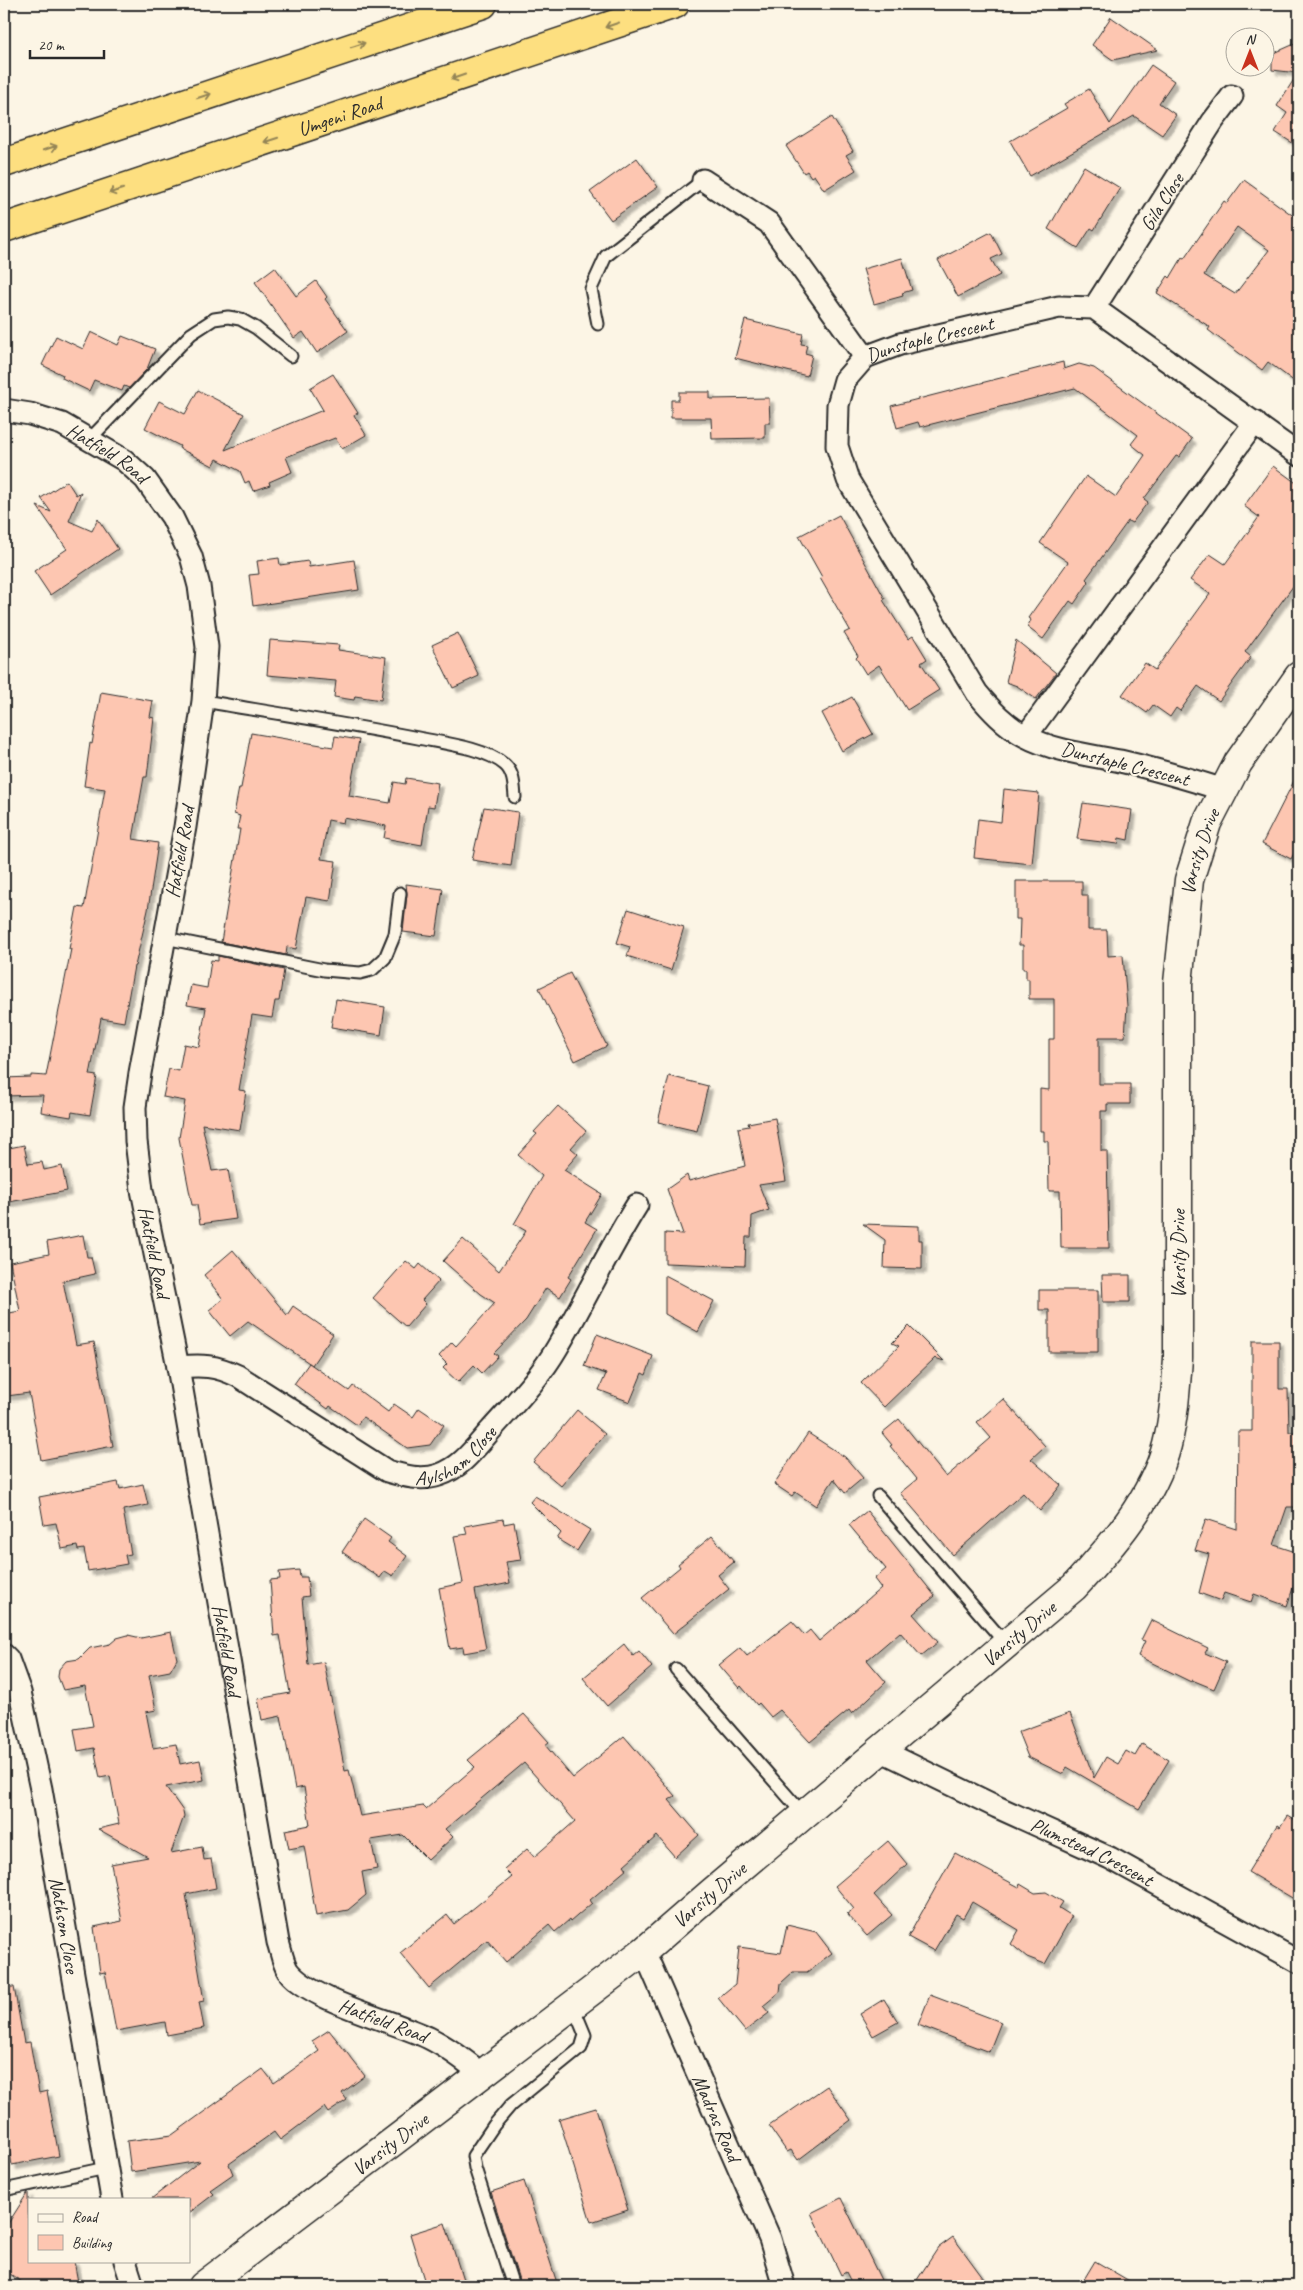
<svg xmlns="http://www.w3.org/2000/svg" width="1303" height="2290" font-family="Caveat,sans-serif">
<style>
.building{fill:#fdc6b1;stroke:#2b2b2b;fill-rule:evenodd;filter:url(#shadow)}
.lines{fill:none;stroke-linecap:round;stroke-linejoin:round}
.service-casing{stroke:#2b2b2b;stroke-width:15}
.minor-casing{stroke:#2b2b2b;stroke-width:25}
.tertiary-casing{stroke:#2b2b2b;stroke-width:31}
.motorway-casing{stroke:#2b2b2b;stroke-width:31}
.service{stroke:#fcf5e5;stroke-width:11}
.minor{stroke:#fcf5e5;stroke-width:21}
.tertiary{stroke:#fcf5e5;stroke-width:28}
.motorway{stroke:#fddf80;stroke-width:28}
.oneway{stroke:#948556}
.labels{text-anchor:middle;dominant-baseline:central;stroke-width:4;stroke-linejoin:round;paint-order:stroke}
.street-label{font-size:20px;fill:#2b2b2b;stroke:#fcf5e5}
</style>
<defs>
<filter id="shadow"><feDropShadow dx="4.5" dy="4.5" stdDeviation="1" flood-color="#0004"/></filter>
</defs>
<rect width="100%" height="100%" fill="#fcf5e5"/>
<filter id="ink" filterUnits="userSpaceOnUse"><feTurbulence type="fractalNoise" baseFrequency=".02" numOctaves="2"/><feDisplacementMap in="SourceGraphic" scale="10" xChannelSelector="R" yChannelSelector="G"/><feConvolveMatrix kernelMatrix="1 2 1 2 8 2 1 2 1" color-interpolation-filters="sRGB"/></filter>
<g filter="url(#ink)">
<!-- building -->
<g class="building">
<path d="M1111,17L1158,50L1113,60L1092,45Z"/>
<path d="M1299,42V147L1275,132L1287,113L1277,106L1298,73L1272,70V54Z"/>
<path d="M1151,65L1174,81L1159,103L1176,115L1162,135L1134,116L1030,176L1010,141L1067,108L1064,104L1089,89L1110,124Z"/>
<path d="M832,117L853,151L846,155L856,170L824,190L814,175L811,177L807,171L804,173L786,146Z"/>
<path d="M637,158L658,187L611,220L590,192Z"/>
<path d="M1084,166L1120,188L1094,230L1091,228L1078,248L1048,229Z"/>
<path d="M1244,180L1299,220V385L1268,362L1262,370L1208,330L1210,327L1157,293L1168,276L1170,278L1182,258L1184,259L1224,201L1227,203ZM1237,227L1269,250L1235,294L1204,275Z"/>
<path d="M991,232L1002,254L991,259L1000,275L958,297L938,260Z"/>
<path d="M902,258L912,290L902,293L903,296L874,304L863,269Z"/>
<path d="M275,267L296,296L316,281L327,297L325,299L348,331L317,353L303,332L294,338L255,282Z"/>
<path d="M745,320L803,334L801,344L807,345L805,353L812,355L807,376L735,358Z"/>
<path d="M91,332L118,345L122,336L155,349L147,369L129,388L124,386L122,391L94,380L89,391L62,378L63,375L42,365L56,336L83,349Z"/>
<path d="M1063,362L1064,369L1079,364L1094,368L1192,439L1179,457L1176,456L1144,499L1148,502L1132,523L1128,521L1086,579L1089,582L1074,604L1070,601L1043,639L1027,627L1031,620L1028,618L1068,562L1040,543L1086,476L1116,497L1145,455L1131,444L1138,435L1075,388L920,427L918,422L897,428L891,406Z"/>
<path d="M333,374L358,413L354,415L366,435L342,449L335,438L286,457L292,472L269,482L270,485L253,491L249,481L245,483L240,471L217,459L213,466L179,448L180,446L145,428L159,401L185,414L198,390L244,414L225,450L323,410L310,388Z"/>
<path d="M679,392H710V399L769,398L770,423H765V438L712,439L711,418H671V400H679Z"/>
<path d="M1273,466L1299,485V578L1245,652L1251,657L1219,701L1198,686L1180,711L1176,708L1170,717L1153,705L1147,713L1122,695L1145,663L1155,670L1210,594L1190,580L1210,554L1225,564L1259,517L1244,506Z"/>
<path d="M67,481L76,495L81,492L69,521L92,531L98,519L118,549L50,595L34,571L67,549L37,506L51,512L41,498Z"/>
<path d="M839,515L885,599L883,600L908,639L913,636L927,659L921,663L939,690L907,710L879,665L866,674L856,658L858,656L844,633L850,630L820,578L822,577L799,536Z"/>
<path d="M279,558L280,565L308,561L309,567L354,560L359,590L253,606L249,575L259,574L257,561Z"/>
<path d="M458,633L479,676L453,688L432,645Z"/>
<path d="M270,640L339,645L338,650L386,657L381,700L355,696L354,700L334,697L336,681L267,675Z"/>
<path d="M1016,640L1056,673L1036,699L1017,686L1006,682Z"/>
<path d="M101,692L153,701L150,717L154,718L147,777H144L133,839L158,843L148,910L135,966H134L124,1022L101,1018L90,1075L97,1076L90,1115L72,1112L71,1117L41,1112L43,1095L4,1096V1078L31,1077V1075L46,1076L71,949H69L77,907L84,908L105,789L84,786L90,743L92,744Z"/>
<path d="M852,697L873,734L842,751L822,713Z"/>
<path d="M251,733L333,747L335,736L359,740L349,796L390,803L394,782L405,784L406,778L438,783L434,807L428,806L422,845L384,838L386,826L344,818L343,823L328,820L321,859L336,861L330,901L306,897L296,949L287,947L286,955L221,942L240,829H237L240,816L234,814L239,788H241Z"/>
<path d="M1299,771V844L1291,859L1262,844Z"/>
<path d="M1004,789L1039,793L1032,864L974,858L978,819L1001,822Z"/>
<path d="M1083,803L1132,810L1128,840L1119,838L1118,844L1077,839Z"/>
<path d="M484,807L518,812L511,866L472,860Z"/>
<path d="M1016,881H1082V895H1088V930H1107L1108,956L1123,955L1127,1006L1125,1037H1099V1084H1130V1104H1107V1111H1101V1151H1107L1109,1248H1061L1060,1191H1049L1048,1141H1044V1131H1040V1089L1049,1090V1039H1054V999H1029V979H1026V969H1023V945H1019L1020,919H1016Z"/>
<path d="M406,884L443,889L436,936L403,932L407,894Z"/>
<path d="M628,909L684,927L671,970L627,956L630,947L617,943Z"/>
<path d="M218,956L284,970L279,1001H275L272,1018L252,1015L239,1090L246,1091L240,1130L202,1124L212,1171L228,1169L236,1219L200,1224L197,1205H192L179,1138L185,1101L163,1097L169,1069L179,1071L184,1044L199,1047L206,1008L187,1005L191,985L207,988L211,960L218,961Z"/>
<path d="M570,973L607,1046L575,1061L539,988Z"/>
<path d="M336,999L385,1007L381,1035L331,1027Z"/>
<path d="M669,1076L708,1086L697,1131L658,1122Z"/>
<path d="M558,1106L586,1131L571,1148L578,1154L564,1170L602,1194L585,1222L597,1229L568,1277L571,1279L560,1297L546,1288L526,1320L494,1353L498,1356L482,1373L474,1365L458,1382L443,1368L447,1364L439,1356L452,1342L456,1346L495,1303L481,1294L443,1261L463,1239L499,1271L526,1231L514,1224L542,1176L518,1155L537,1134L534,1132Z"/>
<path d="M775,1118L786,1181L759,1185L769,1210L752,1216L751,1237H746L745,1266L665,1263V1233L683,1234L667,1189L687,1175L689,1181L745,1166L738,1128L749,1126L748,1123Z"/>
<path d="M24,1145L28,1164L42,1162L44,1170L62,1166L67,1191L4,1203V1149Z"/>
<path d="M863,1224L919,1226V1240H922V1269L884,1268L885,1240Z"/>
<path d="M83,1235L87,1257H91L95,1274L63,1281L76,1345L94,1342L113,1446L41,1460L29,1393L7,1396L4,1381V1314L20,1311L10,1262L49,1254L47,1242Z"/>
<path d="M233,1250L287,1315L293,1306L333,1334L312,1365L248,1321L230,1336L209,1310L223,1299L204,1275Z"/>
<path d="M406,1261L416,1269L420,1264L439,1281L422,1300L426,1304L406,1327L373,1298Z"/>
<path d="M665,1275L714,1301L698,1332L665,1314Z"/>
<path d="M1102,1275H1130V1302H1103Z"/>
<path d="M1039,1290H1098V1352H1049V1310H1039Z"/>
<path d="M909,1326L944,1361L935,1358L884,1407L861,1383L899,1346L892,1343Z"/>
<path d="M597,1334L653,1356L646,1375L642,1373L630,1402L599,1390L606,1374L584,1366Z"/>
<path d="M1252,1341H1279V1389H1288L1289,1432H1299V1507H1287L1274,1545L1299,1553V1570L1287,1606L1254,1594L1251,1602L1224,1593L1221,1601L1199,1593L1209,1554L1195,1550L1206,1519L1237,1529L1238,1431H1252Z"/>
<path d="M309,1363L349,1391L353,1386L388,1412L394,1404L413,1417L419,1408L444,1425L430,1445L407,1448L363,1417L357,1425L330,1406L328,1409L294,1384Z"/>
<path d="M1003,1399L1045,1446L1031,1459L1061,1485L1040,1511L1023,1493L953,1555L900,1493L917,1479L890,1446L892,1445L882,1433L899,1419L946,1477L991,1438L977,1422Z"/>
<path d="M577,1410L605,1434L561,1486L533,1462Z"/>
<path d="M808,1433L845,1457L863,1478L845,1493L834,1479L816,1506L795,1492L792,1496L774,1484Z"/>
<path d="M118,1482L120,1489L143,1484L148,1505L123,1510L131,1554L125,1555L127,1564L88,1571L84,1549L78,1550L77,1546L62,1549L56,1523L44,1525L39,1497Z"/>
<path d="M535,1496L590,1530L577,1551L557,1539L561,1533L530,1502Z"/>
<path d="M867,1511L935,1596L913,1614L938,1642L921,1656L900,1632L867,1660L886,1682L852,1714L849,1710L810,1742L780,1710L771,1717L759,1703L757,1705L741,1686L739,1688L719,1665L740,1648L747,1656L792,1621L804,1635L810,1630L819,1641L881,1588L874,1579L886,1569L849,1525Z"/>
<path d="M364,1519L391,1538L388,1542L407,1556L393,1576L385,1571L380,1578L342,1552Z"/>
<path d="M503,1519L504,1524L514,1522L521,1560L506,1562L510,1583L475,1590L486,1649L464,1653L463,1647L450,1649L439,1588L463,1583L454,1536L467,1534L465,1526Z"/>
<path d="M712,1536L734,1562L718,1575L729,1589L673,1634L642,1598L680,1567L678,1564Z"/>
<path d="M299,1570L300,1577H307L309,1596L302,1597L308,1665L324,1662L345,1771L349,1770L360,1816L423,1806L426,1809L475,1767L468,1760L524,1714L549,1742L545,1745L573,1778L624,1736L675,1796L669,1800L699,1835L675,1857L657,1836L624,1865L627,1869L590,1900L592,1903L570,1922L569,1920L555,1932L549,1925L506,1962L487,1940L429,1988L400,1953L447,1915L454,1924L512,1877L504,1869L527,1849L534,1857L575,1821L524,1763L445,1829L453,1837L428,1860L403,1835L371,1840L377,1869L362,1872L366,1895L348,1910L316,1916L304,1846L289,1849L285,1830L310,1825L304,1787L295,1789L281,1716L262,1720L258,1699L290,1693L280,1635L274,1636L270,1580L280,1579L279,1572Z"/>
<path d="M1151,1620L1208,1648L1205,1653L1226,1662L1214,1689L1192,1680L1191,1682L1138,1656L1145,1641L1141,1640Z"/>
<path d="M171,1632L177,1659L170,1671L149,1675L156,1710L146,1712L153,1748L176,1744L180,1764L200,1760L204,1780L166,1787L183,1811L184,1816L171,1853L202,1847L204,1860L211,1859L216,1888L186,1894L204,2001L199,2002L204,2028L167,2035L165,2022L116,2031L105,1972L100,1973L94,1927L122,1921L111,1864L148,1857L98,1829L119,1824L110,1776L100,1778L94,1748L78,1751L74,1729L93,1726L85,1686L63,1690L58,1677L59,1669L66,1661L79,1659L90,1648L110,1644L117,1638L128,1635L141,1638Z"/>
<path d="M624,1644L633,1656L639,1651L652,1667L607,1706L583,1678Z"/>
<path d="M1070,1713L1094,1778L1106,1757L1118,1764L1126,1751L1135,1756L1142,1744L1169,1760L1139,1809L1067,1767L1063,1774L1028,1757L1018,1732Z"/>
<path d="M1287,1816L1299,1823V1902L1248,1872L1277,1825L1280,1827Z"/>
<path d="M888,1841L907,1864L874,1895L892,1915L867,1936L847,1914L854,1909L835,1886Z"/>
<path d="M955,1853L1019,1887L1020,1884L1035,1893L1046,1892L1063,1902L1059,1908L1072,1916L1045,1964L1027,1957L1011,1944L1019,1930L972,1902L963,1918L956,1914L934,1951L908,1937Z"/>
<path d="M787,1925L816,1932L832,1953L807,1972H793L781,1983L780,1992L763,2006L769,2013L745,2031L718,1998L735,1984L739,1947L781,1953Z"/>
<path d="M4,1987H14L24,2043L30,2042L39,2093L47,2091L59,2156L12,2165L4,2119Z"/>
<path d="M930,1995L1001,2022L989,2052L918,2025Z"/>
<path d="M884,1999L898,2022L873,2036L860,2014Z"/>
<path d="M329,2030L365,2076L342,2093L347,2100L328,2113L324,2107L280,2140L274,2132L229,2164L233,2174L210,2190L214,2194L189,2213V2199H151L200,2161L131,2172L127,2141L172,2135L263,2069L274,2083L319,2051L312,2041Z"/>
<path d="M827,2086L851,2120L798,2160L791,2150L787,2152L769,2126Z"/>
<path d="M596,2108L628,2210L591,2222L559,2119Z"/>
<path d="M524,2181L558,2286H521L491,2192Z"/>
<path d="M28,2192L29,2261H74L78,2282L71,2283V2286H28L4,2270V2230Z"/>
<path d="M841,2198L881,2280L869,2286H853L846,2272L841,2275L811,2213Z"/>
<path d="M445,2223L465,2286H426L410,2234Z"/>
<path d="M953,2237L989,2286H913L938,2248Z"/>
<path d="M1095,2261L1138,2286H1080Z"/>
</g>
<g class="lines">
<!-- service casing -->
<g class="service-casing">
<g id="service">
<path d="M598,324L591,289L606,256L703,180"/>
<path d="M89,440L191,334L214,319L228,317L240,319L256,328L291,356"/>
<path d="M203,701C275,713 347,724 418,738C443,743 486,748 505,765C514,773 514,786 515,797"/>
<path d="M165,938L324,970L360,973L372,970L385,958L395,934L400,893"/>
<path d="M878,1496L1006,1644"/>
<path d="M676,1669L804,1815"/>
<path d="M4,2190L106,2168"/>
<path d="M513,2286L475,2168L473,2156L494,2125L511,2105L581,2048L585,2035L573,2006"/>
</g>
</g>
<!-- minor casing -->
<g class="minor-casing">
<g id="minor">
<path d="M703,180L769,223L865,357"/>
<path id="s1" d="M1094,308L1213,121L1232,96"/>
<path id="s2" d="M4,410L30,414L62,424L124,460L145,479L172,517L191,556L199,586L207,647L203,701L185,827L140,1073L135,1107L136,1141L142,1190L178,1367L278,1942C281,1951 283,1963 288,1971C311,2001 394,2021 429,2038C449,2048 466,2061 483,2075"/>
<path d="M1026,736L1255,422"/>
<path id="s3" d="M1224,790C1189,779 1155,769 1120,761C1089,755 1053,751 1025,736C1005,725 991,710 977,693L848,480L837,446L838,405L845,380L865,357L900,344L1059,307L1094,308L1299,455"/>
<path id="s4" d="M178,1367C202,1365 215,1365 238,1376L387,1471C404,1476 421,1481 439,1475C461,1468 475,1448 490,1431C514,1404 539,1379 557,1348C585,1301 608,1251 637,1205"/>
<path id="s5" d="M4,1655L8,1659L20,1692L41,1789L112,2199"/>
<path id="s6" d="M880,1750L997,1807L1110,1858L1299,1962"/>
<path id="s7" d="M644,1951L770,2239L784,2286"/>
<path d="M125,2261L133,2286"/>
</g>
</g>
<!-- tertiary casing -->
<g class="tertiary-casing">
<g id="tertiary">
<path id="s8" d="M203,2286L644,1951L711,1893L1074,1587C1111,1547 1153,1499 1167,1445C1174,1417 1176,1387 1178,1358V983L1189,880L1207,823L1238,763L1299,676"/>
</g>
</g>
<!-- motorway casing -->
<g class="motorway-casing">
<g id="motorway">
<path d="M4,163L483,4"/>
<path id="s9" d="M4,228L675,4"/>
</g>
</g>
<!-- service -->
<use href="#service" class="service"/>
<!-- minor -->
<use href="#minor" class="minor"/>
<!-- tertiary -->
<use href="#tertiary" class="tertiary"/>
<!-- motorway -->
<use href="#motorway" class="motorway"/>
</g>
<!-- one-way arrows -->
<defs><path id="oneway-shaft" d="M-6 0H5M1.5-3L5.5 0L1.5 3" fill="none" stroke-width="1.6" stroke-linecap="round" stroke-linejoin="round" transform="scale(1.25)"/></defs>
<g class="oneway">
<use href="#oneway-shaft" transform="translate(612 25) rotate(161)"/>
<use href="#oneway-shaft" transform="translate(358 45) rotate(-18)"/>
<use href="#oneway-shaft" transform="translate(458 77) rotate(161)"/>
<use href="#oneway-shaft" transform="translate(204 96) rotate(-18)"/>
<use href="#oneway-shaft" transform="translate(271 140) rotate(162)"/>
<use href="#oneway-shaft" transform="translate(50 148) rotate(-18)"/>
<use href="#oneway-shaft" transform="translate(116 191) rotate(162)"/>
</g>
</g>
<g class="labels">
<!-- street labels -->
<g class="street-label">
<text stroke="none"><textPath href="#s9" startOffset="354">Umgeni Road</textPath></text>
<text stroke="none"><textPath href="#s1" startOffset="126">Gila Close</textPath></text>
<text stroke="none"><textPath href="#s3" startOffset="721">Dunstaple Crescent</textPath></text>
<text stroke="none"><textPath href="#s2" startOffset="114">Hatfield Road</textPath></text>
<text transform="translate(1125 764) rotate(14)">Dunstaple Crescent</text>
<text transform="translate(180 852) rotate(-80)">Hatfield Road</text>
<text stroke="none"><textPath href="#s8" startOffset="1885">Varsity Drive</textPath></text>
<text stroke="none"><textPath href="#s2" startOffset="955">Hatfield Road</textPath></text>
<text transform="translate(1178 1254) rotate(-90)">Varsity Drive</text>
<text stroke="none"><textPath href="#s4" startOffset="315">Aylsham Close</textPath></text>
<text stroke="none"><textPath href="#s8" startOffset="1045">Varsity Drive</textPath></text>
<text stroke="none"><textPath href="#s2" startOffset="1360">Hatfield Road</textPath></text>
<text stroke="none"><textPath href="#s6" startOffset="235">Plumstead Crescent</textPath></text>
<text stroke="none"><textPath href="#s8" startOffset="640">Varsity Drive</textPath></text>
<text stroke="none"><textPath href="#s5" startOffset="278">Nathson Close</textPath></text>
<text stroke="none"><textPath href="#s2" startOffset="1795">Hatfield Road</textPath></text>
<text stroke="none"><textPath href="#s7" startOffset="182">Madras Road</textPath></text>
<text stroke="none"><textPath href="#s8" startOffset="235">Varsity Drive</textPath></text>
</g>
</g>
<!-- margin -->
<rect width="1303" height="2290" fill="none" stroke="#fcf5e5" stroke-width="20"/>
<rect x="10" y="10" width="1283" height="2270" fill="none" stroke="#2b2b2b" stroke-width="2" filter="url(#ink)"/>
<!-- legend -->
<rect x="28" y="2198" width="162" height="65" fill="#fcf5e5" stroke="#a8a49b"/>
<rect x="38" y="2214" width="25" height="8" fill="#fcf5e5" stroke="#a8a49b"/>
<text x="72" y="2222" font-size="15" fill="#2b2b2b">Road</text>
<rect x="38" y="2235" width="25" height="15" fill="#fdc6b1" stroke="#a8a49b"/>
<text x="72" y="2248" font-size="15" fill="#2b2b2b">Building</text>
<!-- north arrow -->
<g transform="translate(1250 52)"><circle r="24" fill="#fcf5e5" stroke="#a8a49b"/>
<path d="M0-4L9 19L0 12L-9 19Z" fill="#c8321e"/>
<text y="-8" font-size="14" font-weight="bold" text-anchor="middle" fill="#2b2b2b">N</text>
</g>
<!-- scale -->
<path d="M30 50v8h74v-8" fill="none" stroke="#2b2b2b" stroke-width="2.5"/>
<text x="38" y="50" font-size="15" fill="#2b2b2b" stroke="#fcf5e5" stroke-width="4" paint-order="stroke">20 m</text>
</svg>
